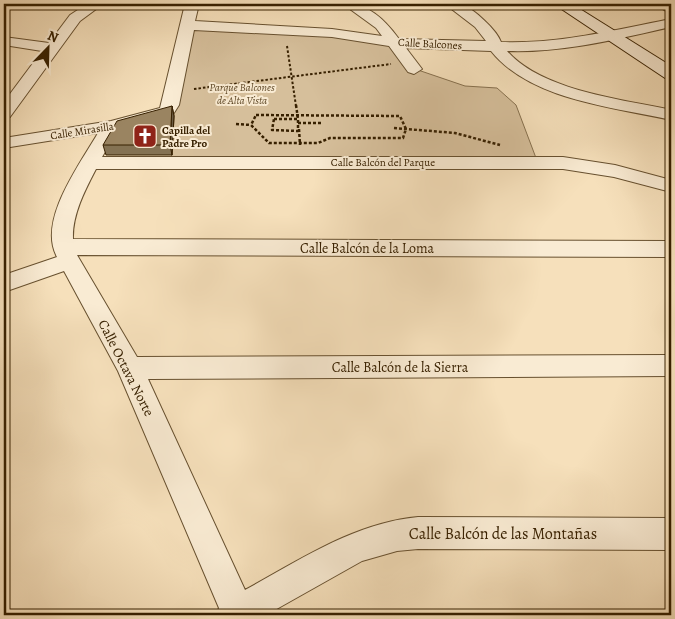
<svg xmlns="http://www.w3.org/2000/svg" width="675" height="619" font-family="Alegreya,serif">
<style>
.green{fill:#d6bf9b;stroke:#86704e}
.lines{fill:none;stroke-linecap:round;stroke-linejoin:round}
.street-casing{stroke:#67502f;stroke-width:2}
.secondary-casing{stroke:#372000;stroke-width:2}
.path-far1{stroke:#372000;stroke-width:2;stroke-dasharray:2.5 2;stroke-linecap:butt}
.path{stroke:#372000;stroke-width:2.5;stroke-dasharray:3 2;stroke-linecap:butt}
.street{fill:#f9ebd3;fill-rule:evenodd}
.secondary{fill:#f9ebd3;fill-rule:evenodd}
.wall{fill:#847253;stroke:#372000}
.shaded-wall{fill:#6c5c44;stroke:#372000}
.building{fill:#9a8461;stroke:#372000}
.labels{text-anchor:middle;dominant-baseline:central;stroke-width:4;stroke-linejoin:round;paint-order:stroke}
.far-street-label{font-size:11px;fill:#372000;stroke:#f9ebd3}
.far-park-label{font-size:11px;font-style:italic;fill:#5f4827;stroke:#f9ebd3}
.far-poi-label{font-size:11px;font-weight:bold;fill:#372000;stroke:#f9ebd3;text-anchor:start}
.street-label{font-size:14px;fill:#372000;stroke:#f9ebd3}
.near-street-label{font-size:16px;fill:#372000;stroke:#f9ebd3}
</style>
<rect width="100%" height="100%" fill="#f6e0bb"/>
<filter id="stains"><feTurbulence type="fractalNoise" baseFrequency=".004" numOctaves="4"/><feColorMatrix values="0 0 0 0 .2 0 0 0 0 .09 0 0 0 0 .02 0 0 0 .5 -.17"/></filter>
<radialGradient id="worn" r=".72"><stop offset=".6" stop-color="#630" stop-opacity="0"/><stop offset="1" stop-color="#630" stop-opacity=".3"/></radialGradient>
<!-- green -->
<path class="green" d="M188,25L332,33L396,43L415,69L465,86L497,88L516,105L536,158L172,159L169,109Z"/>
<g class="lines">
<!-- street casing -->
<g class="street-casing">
<g id="street">
<path d="M87,4H103L80,21L10,117L4,118V102L42,51L4,45V37L49,43L70,15Z"/>
<path d="M185,4H199L195,21L332,29L382,36L376,28L343,4C367,2 385,20 399,39L486,41L475,27L445,4C450,4 457,3 461,4C474,9 497,30 501,42C560,44 614,30 671,19V27C617,39 563,53 507,51C542,91 621,99 671,110V120C613,107 530,100 491,51L406,48L422,69L414,74L408,72L389,46L332,37L194,30L179,105L172,116L118,130L102,157H563L615,165L671,180V192L614,177L563,169H96C85,190 72,215 73,239L671,241V257L77,255L137,357L671,355V376L148,379L245,590C300,560 354,523 418,517L671,518V550L418,549L397,551L362,561L266,615H216L219,608L118,371L64,271L4,292V275L57,257C37,221 80,164 98,133L4,148V138L111,121L160,108Z"/>
<path d="M654,4H670L671,14Z"/>
</g>
</g>
<!-- secondary casing -->
<g class="secondary-casing">
<path id="secondary" d="M554,4H572L671,66V79L665,78Z"/>
</g>
<!-- path-far1 -->
<g class="path-far1">
<path d="M287,46L296,106"/>
<path d="M194,89L391,64"/>
</g>
<!-- path -->
<g class="path">
<path d="M296,105L298,119"/>
<path d="M256,115L400,116L406,129L403,138H330L318,143H269L251,125Z"/>
<path d="M274,119H298V131L272,130Z"/>
<path d="M298,123H322"/>
<path d="M236,124L251,125"/>
<path d="M394,128L455,133L500,145"/>
<path d="M299,129L300,145"/>
</g>
<!-- street -->
<use href="#street" class="street"/>
<!-- secondary -->
<use href="#secondary" class="secondary"/>
</g>
<!-- wall -->
<path class="wall" d="M172,106L174,116L172,155H106L103,145Z"/>
<!-- shaded-wall -->
<path class="shaded-wall" d="M172,106L174,116L172,155L170,145Z"/>
<!-- building -->
<path class="building" d="M172,106L170,145H103L117,121Z"/>
<!-- icons -->
<defs>
<g id="church-square" transform="scale(1.25)"><rect x="-9" y="-9" width="18" height="18" rx="4" fill="#8f2418" stroke="#f9ebd3"/><path d="M-1.2-6h2.4v3.5h3.3v2.4h-3.3V6h-2.4V-.1h-3.3v-2.4h3.3Z" fill="#fff"/></g>
</defs>
<g fill-rule="evenodd">
<use href="#church-square" x="145" y="136"/>
</g>
<g class="labels">
<!-- far-street labels -->
<g class="far-street-label">
<text transform="translate(430 44) rotate(3)">Calle Balcones</text>
<text transform="translate(82 131) rotate(-9)">Calle Mirasilla</text>
<text x="383" y="162">Calle Balcón del Parque</text>
</g>
<!-- far-park labels -->
<g class="far-park-label">
<text x="242" y="87">Parque Balcones<tspan x="242" dy="13">de Alta Vista</tspan></text>
</g>
<!-- far-poi labels -->
<g class="far-poi-label">
<text x="162" y="130">Capilla del<tspan x="162" dy="13">Padre Pro</tspan></text>
</g>
<!-- street labels -->
<g class="street-label">
<text x="367" y="248">Calle Balcón de la Loma</text>
<text x="400" y="367">Calle Balcón de la Sierra</text>
<text transform="translate(126 368) rotate(63)">Calle Octava Norte</text>
</g>
<!-- near-street labels -->
<g class="near-street-label">
<text x="503" y="534">Calle Balcón de las Montañas</text>
</g>
</g>
<!-- margin -->
<rect width="675" height="619" fill="none" stroke="#f6e0bb" stroke-width="20"/>
<rect x="5" y="5" width="665" height="609" fill="none" stroke="#372000" stroke-width="2.5"/>
<rect x="10" y="10" width="655" height="599" fill="none" stroke="#372000"/>
<!-- north arrow -->
<g transform="translate(48 48) rotate(23)" stroke="#f9ebd3" stroke-width="4" paint-order="stroke">
<path d="M0-4L9 19L0 12L-9 19Z" fill="#372000"/>
<text y="-8" font-size="14" font-weight="bold" text-anchor="middle" fill="#372000">N</text>
</g>
<rect width="100%" height="100%" filter="url(#stains)"/>
<rect width="100%" height="100%" fill="url(#worn)"/>
</svg>
